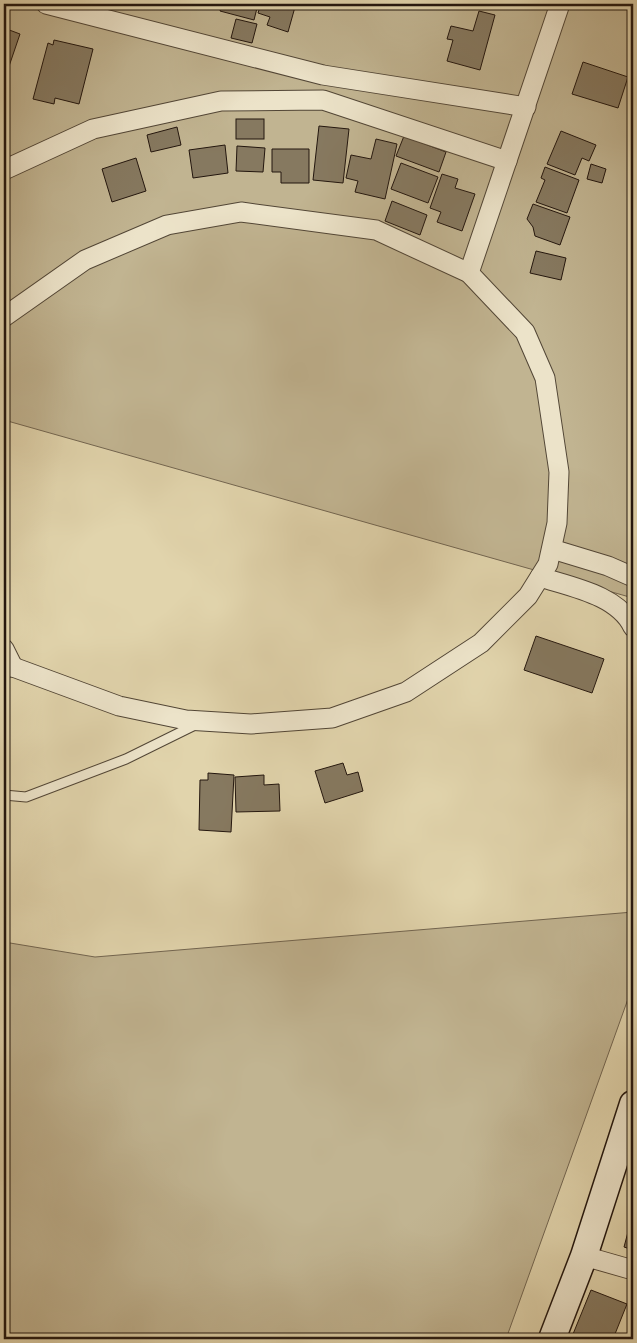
<svg xmlns="http://www.w3.org/2000/svg" width="637" height="1343" font-family="'IM FELL Double Pica',serif">
<style>
.green{fill:#c1b491;stroke:#726550}
.building{fill:#867960;stroke:#23160e}
.lines{fill:none;stroke-linecap:round;stroke-linejoin:round}
.service-casing{stroke:#524636;stroke-width:11}
.minor-casing{stroke:#524636;stroke-width:21}
.secondary-casing{stroke:#23160e;stroke-width:29}
.service{stroke:#ece3c9;stroke-width:9}
.minor{stroke:#ece3c9;stroke-width:19}
.secondary{stroke:#ece3c9;stroke-width:26}
</style>
<rect width="100%" height="100%" fill="#e1d4ac"/>
<filter id="stains"><feTurbulence type="fractalNoise" baseFrequency=".004" numOctaves="4"/><feColorMatrix values="0 0 0 0 .2 0 0 0 0 .09 0 0 0 0 .02 0 0 0 .5 -.17"/></filter>
<radialGradient id="worn" r=".72"><stop offset=".6" stop-color="#630" stop-opacity="0"/><stop offset="1" stop-color="#630" stop-opacity=".3"/></radialGradient>
<!-- green -->
<g class="green">
<path d="M4,4H633V598L4,420Z"/>
<path d="M633,912V985L506,1339H4V942L95,957Z"/>
</g>
<!-- building -->
<g class="building">
<path d="M222,4H258L254,20L220,11Z"/>
<path d="M261,4H286L295,7L288,32L267,25L270,17L258,13Z"/>
<path d="M479,11L495,15L480,70L447,61L453,40L447,39L451,26L473,31Z"/>
<path d="M236,19L257,24L252,43L231,38Z"/>
<path d="M4,28L20,34L4,81Z"/>
<path d="M54,40L93,49L79,104L55,98L54,104L33,99L48,43L53,45Z"/>
<path d="M583,62L628,77L618,108L572,94Z"/>
<rect x="236" y="119" width="28" height="20"/>
<path d="M319,126L349,129L343,183L313,180Z"/>
<path d="M177,127L181,145L151,152L147,135Z"/>
<path d="M561,131L596,145L589,161L582,158L575,175L547,164Z"/>
<path d="M404,136L446,152L439,172L396,156Z"/>
<path d="M376,139L397,144L385,199L355,192L358,181L346,178L351,155L371,159Z"/>
<path d="M225,145L228,173L193,178L189,150Z"/>
<path d="M237,146L265,148L263,172L236,171Z"/>
<path d="M272,149H309V183H281V172H272Z"/>
<path d="M136,158L146,191L112,202L102,169Z"/>
<path d="M401,163L438,177L428,203L391,189Z"/>
<path d="M591,164L606,169L602,183L587,179Z"/>
<path d="M545,167L579,180L567,213L536,202L545,180L541,178Z"/>
<path d="M442,174L458,179L455,188L475,194L462,231L437,222L441,212L430,208Z"/>
<path d="M392,201L427,215L420,235L385,221Z"/>
<path d="M533,204L570,217L560,245L535,236L533,227L527,219Z"/>
<path d="M536,251L566,258L561,280L530,273Z"/>
<path d="M536,636L604,659L592,693L524,670Z"/>
<path d="M343,763L347,775L358,772L363,791L325,803L315,771Z"/>
<path d="M208,773L234,775L231,832L199,830L200,780H208Z"/>
<path d="M264,775V785L279,784L280,811L236,812L235,777Z"/>
<path d="M628,1232L633,1234V1255L629,1253L630,1249L624,1247Z"/>
<path d="M591,1290L627,1304L613,1339H571Z"/>
</g>
<g class="lines">
<!-- service casing -->
<g class="service-casing">
<path id="service" d="M4,795L26,797L126,759L195,725"/>
</g>
<!-- minor casing -->
<g class="minor-casing">
<g id="minor">
<path d="M46,4L323,75L526,107"/>
<path d="M4,170L93,129L221,101L323,100L507,161"/>
<path d="M469,273L560,4"/>
<path d="M4,317L85,260L167,225L241,212L376,230L469,273L525,332L545,378L559,472L557,523L548,564L528,596L481,643L406,692L332,718L251,724L186,720L119,706L13,667H4"/>
<path d="M552,549L608,566L633,577"/>
<path d="M540,577C571,587 618,595 633,627"/>
<path d="M4,649L13,667"/>
<path d="M584,1256L633,1270"/>
</g>
</g>
<!-- secondary casing -->
<g class="secondary-casing">
<path id="secondary" d="M552,1339L584,1256L633,1104"/>
</g>
<!-- service -->
<use href="#service" class="service"/>
<!-- minor -->
<use href="#minor" class="minor"/>
<!-- secondary -->
<use href="#secondary" class="secondary"/>
</g>
<!-- margin -->
<rect width="637" height="1343" fill="none" stroke="#e1d4ac" stroke-width="20"/>
<rect x="5" y="5" width="627" height="1333" fill="none" stroke="#23160e" stroke-width="2.5"/>
<rect x="10" y="10" width="617" height="1323" fill="none" stroke="#23160e"/>
<rect width="100%" height="100%" filter="url(#stains)"/>
<rect width="100%" height="100%" fill="url(#worn)"/>
</svg>
